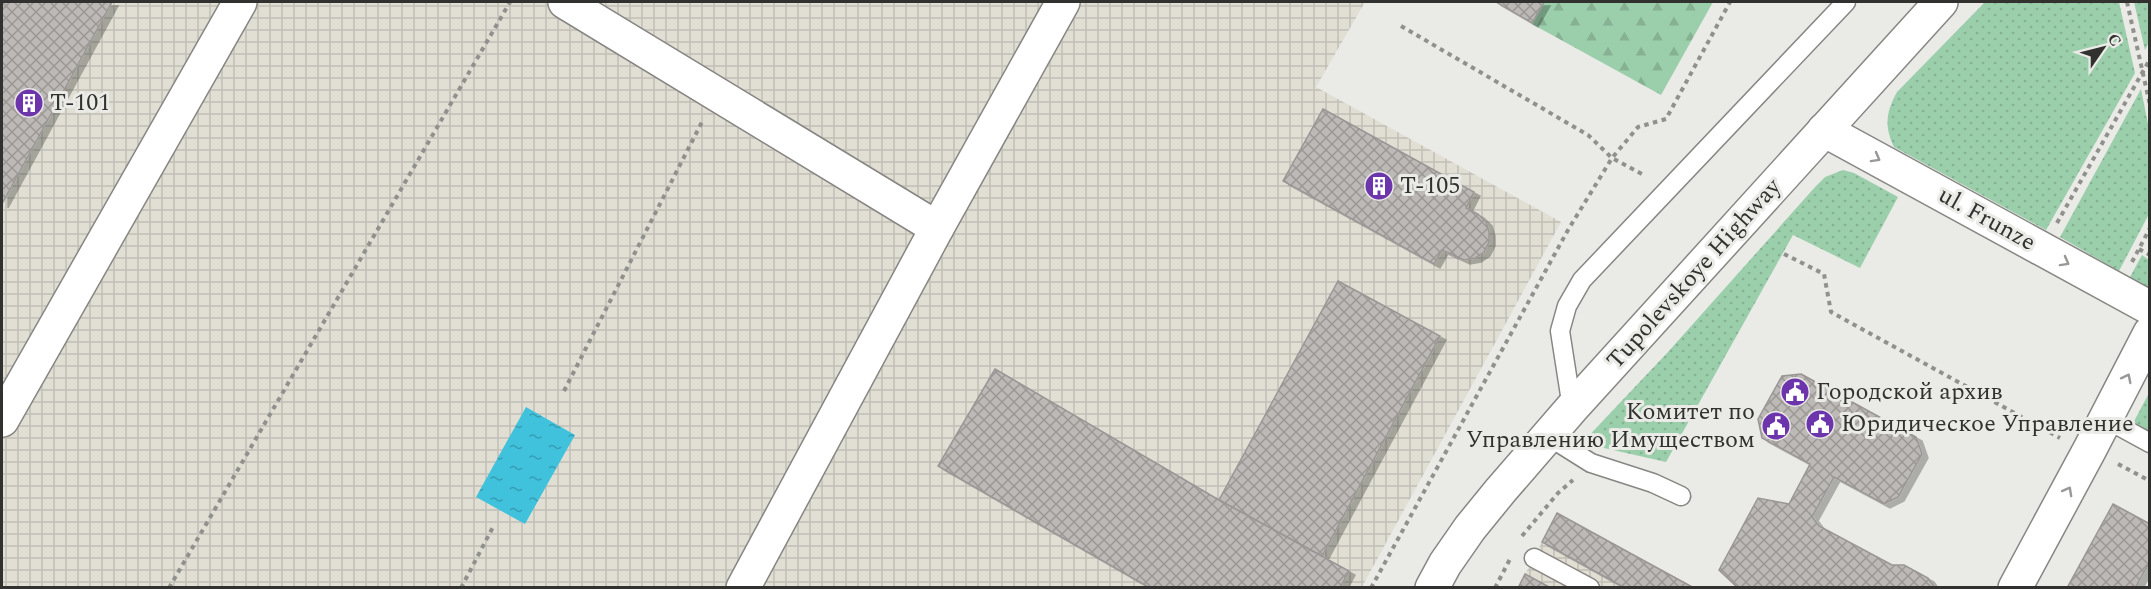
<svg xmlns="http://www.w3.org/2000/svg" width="2151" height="589" font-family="Spectral,serif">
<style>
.industrial{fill:url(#industrial-grid)}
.grass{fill:url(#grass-dots)}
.forest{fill:url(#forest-firs)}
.water{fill:url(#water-ripples)}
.building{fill:url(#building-cross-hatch);stroke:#9a9695;stroke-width:1.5;filter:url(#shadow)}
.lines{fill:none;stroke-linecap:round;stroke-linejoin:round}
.lane-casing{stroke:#878683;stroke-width:21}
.street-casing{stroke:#878683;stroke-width:36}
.secondary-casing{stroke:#878683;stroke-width:36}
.primary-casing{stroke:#878683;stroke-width:36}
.path{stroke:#90908d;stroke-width:4;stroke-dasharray:4.5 4.5;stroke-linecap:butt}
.lane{stroke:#fff;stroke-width:18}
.street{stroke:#fff;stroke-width:33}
.secondary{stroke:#fff;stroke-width:33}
.primary{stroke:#fff;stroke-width:33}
.oneway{stroke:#989897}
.labels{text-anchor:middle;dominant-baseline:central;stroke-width:6;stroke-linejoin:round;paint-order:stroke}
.poi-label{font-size:24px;fill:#31312f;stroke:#eaeae6;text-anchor:start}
.street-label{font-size:24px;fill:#31312f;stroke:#eaeae6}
</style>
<defs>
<pattern id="industrial-grid" width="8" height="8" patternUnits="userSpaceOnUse" patternTransform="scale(1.5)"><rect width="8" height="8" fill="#e1dfd4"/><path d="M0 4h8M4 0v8" fill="none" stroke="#c2c0b6"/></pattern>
<pattern id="grass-dots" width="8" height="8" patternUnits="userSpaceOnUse" patternTransform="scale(1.5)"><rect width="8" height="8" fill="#9bcfab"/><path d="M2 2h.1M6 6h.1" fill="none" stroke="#86b293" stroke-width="1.8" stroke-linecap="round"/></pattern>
<pattern id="forest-firs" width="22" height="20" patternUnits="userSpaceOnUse" patternTransform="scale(1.5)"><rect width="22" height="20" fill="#9bcfab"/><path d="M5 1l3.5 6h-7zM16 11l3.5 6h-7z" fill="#86b293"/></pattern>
<pattern id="water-ripples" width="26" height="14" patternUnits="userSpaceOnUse" patternTransform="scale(1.5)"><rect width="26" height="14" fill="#40c1dc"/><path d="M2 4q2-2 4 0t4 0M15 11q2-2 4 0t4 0" fill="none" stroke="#369db3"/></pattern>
<pattern id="building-cross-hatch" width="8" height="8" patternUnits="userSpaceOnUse" patternTransform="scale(1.5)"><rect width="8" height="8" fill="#bdb9b7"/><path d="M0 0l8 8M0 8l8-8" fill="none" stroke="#9a9795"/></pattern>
<filter id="shadow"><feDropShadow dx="6" dy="4" stdDeviation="0" flood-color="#0004"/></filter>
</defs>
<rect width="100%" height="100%" fill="#eaeae6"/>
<!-- industrial -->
<g class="industrial">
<path d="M2,2H1365L1316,87L1561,222L1362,587H2Z"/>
<path d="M1557,513L1694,587L1518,588Z"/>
</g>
<!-- grass -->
<g class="grass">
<path d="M1985,2H2119L2135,73L2046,230L1894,147C1884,126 1886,112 1897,92Z"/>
<path d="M2134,2H2149V42L2145,50Z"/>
<path d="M2141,89L2149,129V214L2119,271L2060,237Z"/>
<path d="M1843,170L1854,173L1898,197L1860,268L1793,235L1666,462L1582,443L1668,352L1816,186L1825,177Z"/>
<path d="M2142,255L2149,260V288L2130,277Z"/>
<path d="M2149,393V438L2131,427Z"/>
</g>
<!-- forest -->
<path class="forest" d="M1544,2H1713L1661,95L1532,24Z"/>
<!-- water -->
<path class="water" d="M526,407L575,435L525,524L476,497Z"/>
<!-- building -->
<g class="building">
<path d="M2,2H112L2,204Z"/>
<path d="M1496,2H1544L1532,23Z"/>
<path d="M1323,109L1474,192L1466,208L1478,214L1486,222L1489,232V242L1484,252L1475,258L1464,260L1442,250L1434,264L1283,181Z"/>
<path d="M1338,281L1440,336L1322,556L1219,500Z"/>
<path d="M995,369L1219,500L1349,571L1340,588H1150L938,466Z"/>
<path d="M1801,374L1916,437L1922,454L1898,497L1884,504L1834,477L1812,517L1819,526L1892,565H1904L1928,578L1935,588H1738L1719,570L1758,498L1789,504L1810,464L1762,438L1758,419L1782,376Z"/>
<path d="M2113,504L2150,524V562L2148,565L2135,588H2067Z"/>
<path d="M1557,513L1628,552L1694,588H1625L1542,542Z"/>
<path d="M1525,574L1551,588H1518Z"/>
</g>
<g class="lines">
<!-- lane casing -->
<g class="lane-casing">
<g id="lane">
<path d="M1572,408L1560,331L1567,306L1582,280L1846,2"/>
<path d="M2106,419L2150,443"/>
<path d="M1548,436L1591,463L1653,483L1681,496"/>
<path d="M1534,558L1590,588"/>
</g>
</g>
<!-- street casing -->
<g class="street-casing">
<g id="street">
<path d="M565,2L937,228"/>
<path d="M2,420L240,2"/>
<path d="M743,588L937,228L1063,2"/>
<path d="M2015,588L2090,449L2150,333"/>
</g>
</g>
<!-- secondary casing -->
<g class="secondary-casing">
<path id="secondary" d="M1824,130L2150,308"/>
</g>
<!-- primary casing -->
<g class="primary-casing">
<path id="primary" d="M1432,588L1445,564L1470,528L1501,490L1572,408L1941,2"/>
</g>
<!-- path -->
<g class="path">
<path d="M2127,2L2150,105"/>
<path d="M1401,26L1588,135L1612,158L1642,174"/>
<path d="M2057,223L2150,59"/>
<path d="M2139,249L2150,255"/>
<path d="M1784,254L1824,274L1831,312L2060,438"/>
<path d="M2132,262L2150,228"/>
<path d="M564,391L702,122"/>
<path d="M2118,464L2150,481"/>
<path d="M1522,536L1558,493L1573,480"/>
<path d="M169,588L510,2"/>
<path d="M461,588L493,527"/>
<path d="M1371,588L1568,230L1612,158L1638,127L1666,119L1730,2"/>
<path d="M1495,588L1510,559"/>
</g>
<!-- lane -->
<use href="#lane" class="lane"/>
<!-- street -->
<use href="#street" class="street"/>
<!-- secondary -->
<use href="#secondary" class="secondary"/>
<!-- primary -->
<use href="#primary" class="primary"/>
</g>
<!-- one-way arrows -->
<defs><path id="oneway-chevron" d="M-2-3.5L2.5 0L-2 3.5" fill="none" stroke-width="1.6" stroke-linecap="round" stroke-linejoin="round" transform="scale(1.5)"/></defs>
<g class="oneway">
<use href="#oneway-chevron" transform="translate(1876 158) rotate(29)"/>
<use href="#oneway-chevron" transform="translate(2065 262) rotate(29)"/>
<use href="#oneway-chevron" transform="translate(2127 378) rotate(-63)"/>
<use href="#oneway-chevron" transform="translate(2068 491) rotate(-61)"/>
</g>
<!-- icons -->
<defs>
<g id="building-disc" transform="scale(1.5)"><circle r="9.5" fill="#6c35ac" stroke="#eaeae6"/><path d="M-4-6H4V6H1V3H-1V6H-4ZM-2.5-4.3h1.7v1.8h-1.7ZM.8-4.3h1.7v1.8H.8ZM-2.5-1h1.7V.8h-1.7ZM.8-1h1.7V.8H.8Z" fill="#fff"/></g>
<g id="civic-disc" transform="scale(1.5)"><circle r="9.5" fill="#6c35ac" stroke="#eaeae6"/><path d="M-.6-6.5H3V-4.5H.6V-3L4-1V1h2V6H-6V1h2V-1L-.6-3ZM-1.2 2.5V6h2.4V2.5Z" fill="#fff"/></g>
</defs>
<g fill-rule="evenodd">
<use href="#building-disc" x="29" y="103"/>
<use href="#building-disc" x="1379" y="186"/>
<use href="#civic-disc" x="1795" y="392"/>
<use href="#civic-disc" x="1820" y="424"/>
<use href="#civic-disc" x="1776" y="426"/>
</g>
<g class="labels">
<!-- poi labels -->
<g class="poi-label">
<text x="50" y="103">Т-101</text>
<text x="1400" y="186">Т-105</text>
<text x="1816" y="392">Городской архив</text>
<text x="1755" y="412" text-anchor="end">Комитет по<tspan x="1755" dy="28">Управлению Имуществом</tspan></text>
<text x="1841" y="424">Юридическое Управление</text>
</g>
<!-- street labels -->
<g class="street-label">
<text transform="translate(1987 219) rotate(29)">ul. Frunze</text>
<text transform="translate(1694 274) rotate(-48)">Tupolevskoye Highway</text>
</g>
</g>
<!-- border -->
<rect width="2151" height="589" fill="none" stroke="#31312f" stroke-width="6"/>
<!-- north arrow -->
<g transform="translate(2103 48) rotate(55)" stroke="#eaeae6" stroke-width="4.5" paint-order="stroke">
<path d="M0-4.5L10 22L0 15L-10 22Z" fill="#31312f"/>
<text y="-9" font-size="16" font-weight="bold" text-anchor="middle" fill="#31312f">С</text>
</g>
</svg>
